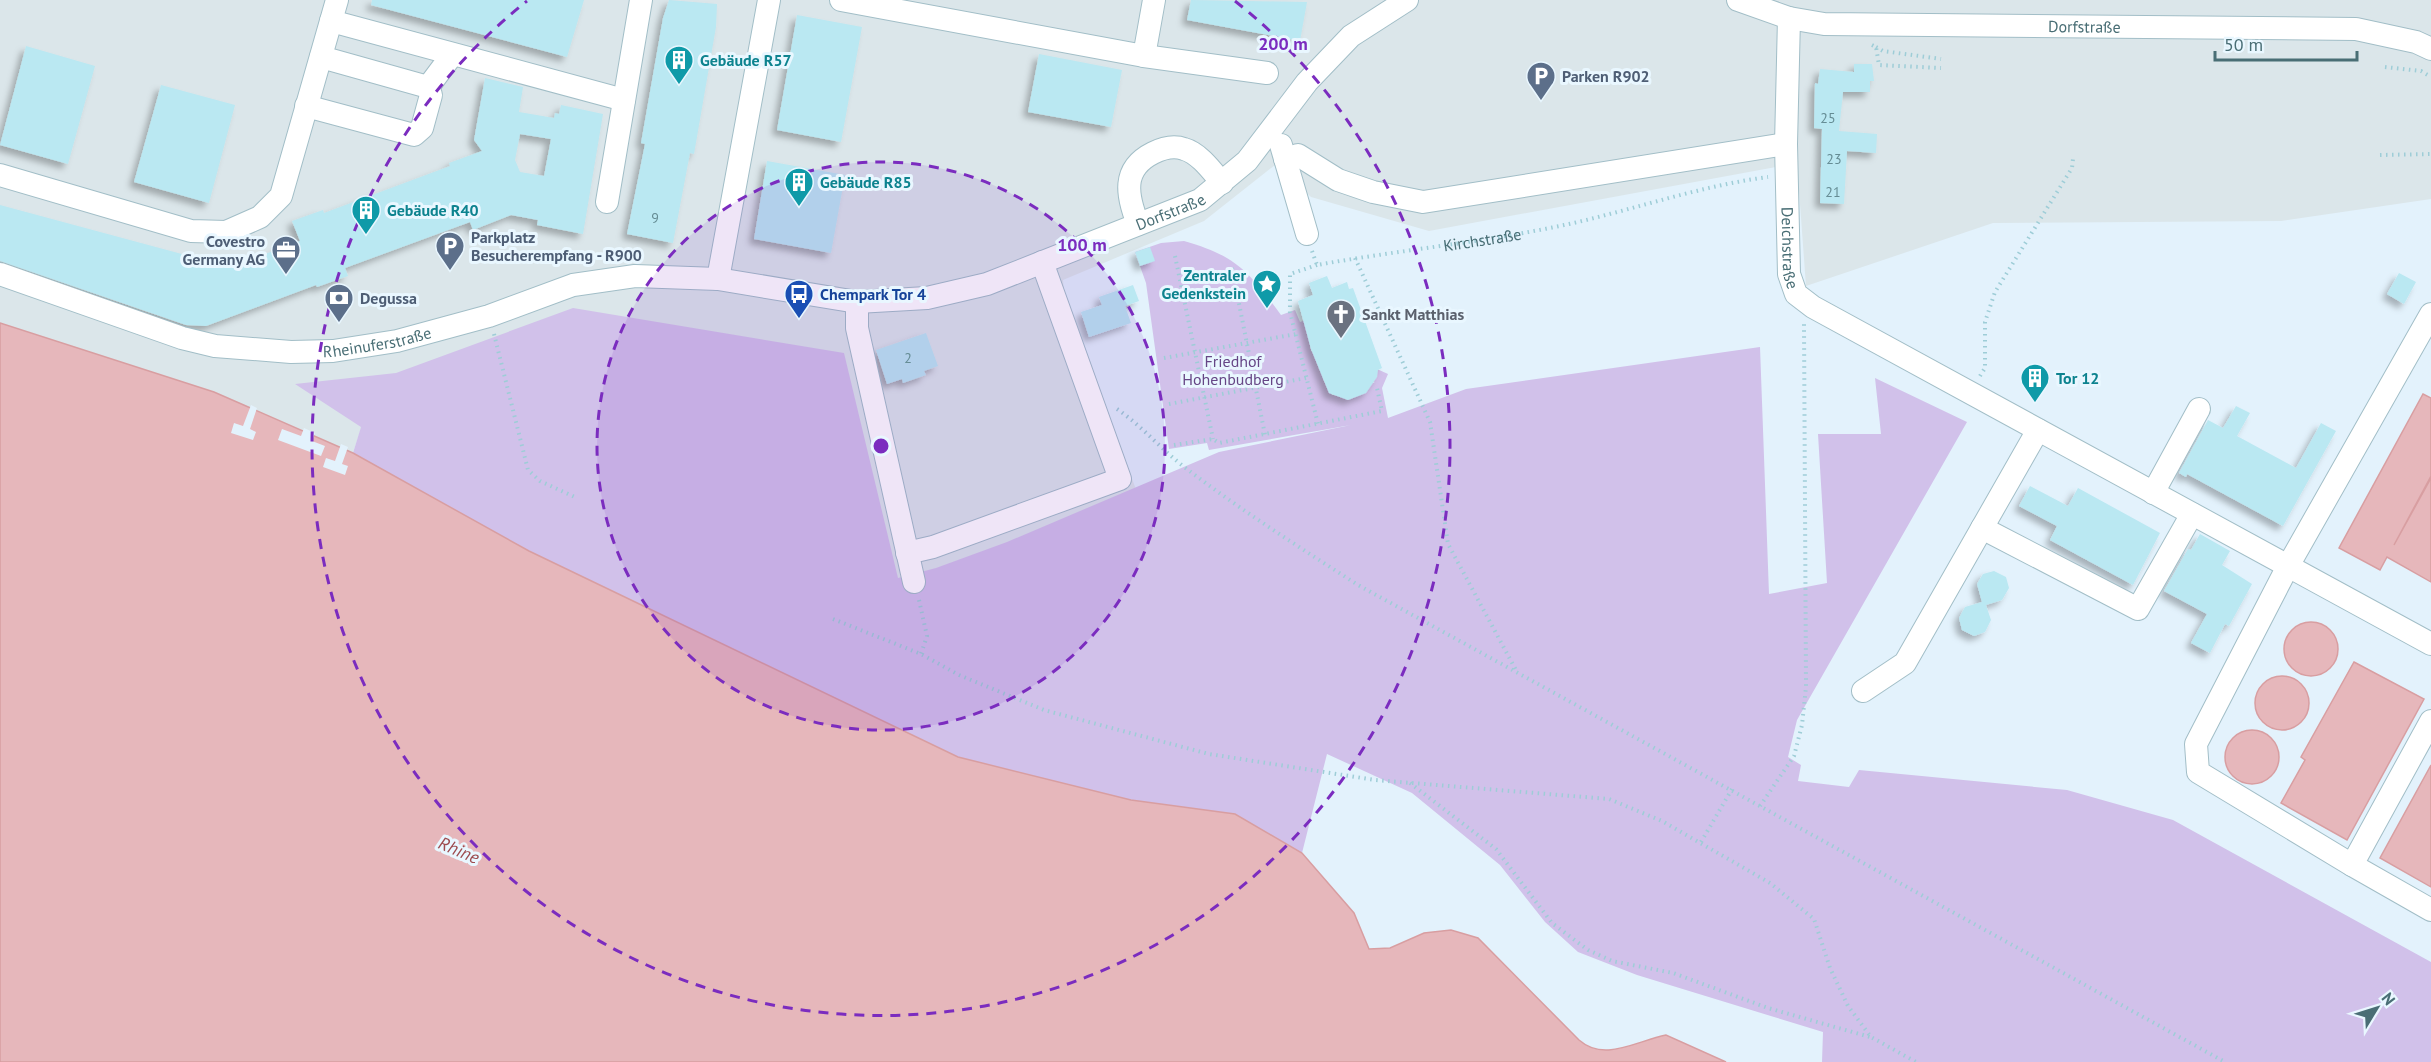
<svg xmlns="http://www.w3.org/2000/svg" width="2431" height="1062" font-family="'PT Sans',sans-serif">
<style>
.industrial{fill:#dbe6ea}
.green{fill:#d1c1ea}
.water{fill:#e6b7bb;stroke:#d89ea1;stroke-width:1.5}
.pier{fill:#e3f2fc}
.building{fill:#bae8f2;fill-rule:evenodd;filter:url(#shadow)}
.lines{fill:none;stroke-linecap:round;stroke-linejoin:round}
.minor-casing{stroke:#a2bec7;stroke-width:24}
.path{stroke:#9ecdd7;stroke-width:4;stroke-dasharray:1.5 4.5;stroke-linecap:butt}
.minor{stroke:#fff;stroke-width:22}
.ring{fill:none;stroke:#7b2cbf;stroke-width:3;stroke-dasharray:10 8}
.labels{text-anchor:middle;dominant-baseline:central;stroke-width:6;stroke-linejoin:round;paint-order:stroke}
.number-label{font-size:14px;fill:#658c94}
.street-label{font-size:16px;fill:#496e75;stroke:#e9f7ff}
.culture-label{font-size:16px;font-weight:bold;fill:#0d838f;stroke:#e9f7ff;text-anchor:start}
.service-label{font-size:16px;font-weight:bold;fill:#4e5e75;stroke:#e9f7ff;text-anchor:start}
.transit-label{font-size:16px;font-weight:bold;fill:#164399;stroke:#e9f7ff;text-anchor:start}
.worship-label{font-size:16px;font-weight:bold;fill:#5b616d;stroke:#e9f7ff;text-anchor:start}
.park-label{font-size:16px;fill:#664686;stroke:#e9f7ff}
.water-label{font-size:18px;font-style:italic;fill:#9d4b4f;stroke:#e9f7ff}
.centre{fill:#7b2cbf;stroke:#e9f7ff;stroke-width:3}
.ring-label{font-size:18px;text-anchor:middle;font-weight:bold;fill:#7b2cbf;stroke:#e9f7ff;stroke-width:6;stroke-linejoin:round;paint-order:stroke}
</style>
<defs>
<filter id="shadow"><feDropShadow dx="-5" dy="5" stdDeviation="3" flood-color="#0004"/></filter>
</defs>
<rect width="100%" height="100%" fill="#e3f2fc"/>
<!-- industrial -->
<path class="industrial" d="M0,0H2431V199L2281,221L1993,223L1806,286L1797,163L1429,231L1311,197L1275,165L1204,221L1063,280L1064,293L1138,495L916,656L361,428L353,453L214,392L0,323Z"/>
<!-- green -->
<path class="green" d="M1184,241C1237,256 1249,272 1281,315L1295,310L1300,322L1306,320L1311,351H1317L1323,367L1318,369L1322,370L1323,379L1332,395L1345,396L1347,400L1370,382L1375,383L1371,380L1377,369L1388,374L1382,388L1388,418L1466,389L1760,347L1769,594L1827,583L1818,434H1881L1875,378L1967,422L1797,720L1788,757L1801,765L1798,781L1849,787L1859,770L2067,790L2173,820L2431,962V1062H1822L1823,1032L1637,975L1578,952L1545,922L1500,865L1412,793L1327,754L1302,853L1235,814L1131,800L958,757L529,551L353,453L361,427L295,384L396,373L573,308L844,353L898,578L936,568L1007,542L1219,452L1351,425L1209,450L1207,443L1169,449L1146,283L1135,252L1161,243Z"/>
<!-- water -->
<g class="water">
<path d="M0,323L214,392L353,453L529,551L958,757L1131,800L1235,814L1302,853L1354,913L1369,949L1390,948L1424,933L1451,930L1478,938L1579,1040C1604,1062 1634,1042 1666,1035L1726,1062H0Z"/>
<path d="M2423,394L2431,398V476L2394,545L2431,478V582L2387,557L2380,570L2339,548Z"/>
<circle cx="2311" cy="649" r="27"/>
<path d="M2354,662L2424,699L2347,840L2281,803L2305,760L2301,757Z"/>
<circle cx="2282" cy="703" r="27"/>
<circle cx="2252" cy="757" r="27"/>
<path d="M2431,765V887L2380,858Z"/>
</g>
<!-- pier -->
<g class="pier">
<path d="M251,405L257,408L250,429L256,432L253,440L231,433L234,423L243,426Z"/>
<path d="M304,428L315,433L312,441L325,446L321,456L278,440L282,429L301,436Z"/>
<path d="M341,444L348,447L342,464L348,466L345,475L323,467L326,458L335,461Z"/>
</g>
<!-- building -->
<g class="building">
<path d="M372,0H584L567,57L371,5Z"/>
<path d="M669,0L717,4L716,27L694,154L690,153L673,243L627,234L645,144L641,143L663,18Z"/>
<path d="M1191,0L1307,2L1300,41L1187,20Z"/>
<path d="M797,15L862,27L841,142L777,130Z"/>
<path d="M26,46L95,66L68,164L0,145Z"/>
<path d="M1039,54L1122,70L1111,127L1028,112Z"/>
<path d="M1854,64H1872L1874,81H1870V92H1843L1839,131L1877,134L1876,153L1847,151L1844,204L1820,203L1822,129L1814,128L1815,83L1818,84L1820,69L1854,72Z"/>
<path d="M485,78L523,87L519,112L554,118L555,113L559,114L561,105L603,114L583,234L537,225L538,220L511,215L473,230L470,222L345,268L348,276L317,287L316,285L206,326L186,325L0,261V205L230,267L300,241L292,221L323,210L324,213L450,166L449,163L482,151L474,140ZM520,134L551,139L544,176L520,172L515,160Z"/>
<path d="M161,85L235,105L209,203L134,182Z"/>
<path d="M767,161L845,175L831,253L754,239Z"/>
<path d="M1150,247L1155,261L1140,266L1135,252Z"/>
<path d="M2399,273L2416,282L2404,304L2387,294Z"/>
<path d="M1327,276L1332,288L1347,282L1349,289L1353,288L1382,368L1378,370L1377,377L1366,393L1348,400L1329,393L1311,349L1298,301L1313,295L1309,283Z"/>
<path d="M1133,285L1139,301L1125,306L1131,323L1089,337L1081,312L1102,305L1099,297Z"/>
<path d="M926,333L938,366L924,371L926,375L903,383L902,379L887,384L876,350Z"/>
<path d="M2236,406L2250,413L2237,436L2296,468L2321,423L2336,431L2283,526L2187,474L2186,477L2179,473L2208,420L2223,428Z"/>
<path d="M2030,486L2068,506L2078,488L2160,533L2133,585L2050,540L2057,526L2019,506Z"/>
<path d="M2200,534L2230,551L2222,565L2252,584L2229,626L2225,624L2210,653L2191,643L2207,614L2164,591L2188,549L2191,550Z"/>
<path d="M1994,571L2006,577L2009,588L2002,600L1986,605L1991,620L1985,632L1974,636L1962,630L1959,618L1965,607L1982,602L1977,584L1983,574Z"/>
</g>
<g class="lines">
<!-- minor casing -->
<g class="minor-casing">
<g id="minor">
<path d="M841,0L1144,56L1154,0"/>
<path id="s2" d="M1738,0L1789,18L1824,24L2356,29L2416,42L2431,49"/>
<path id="s3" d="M1789,18L1786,144L1789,274L1796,294L1813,307L2431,644"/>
<path d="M331,21L624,100"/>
<path d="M1144,56L1267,73"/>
<path d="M428,87L452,55"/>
<path d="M306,106L414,135L422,128L431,95L428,87L321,57"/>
<path d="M1281,145L1307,234"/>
<path d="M1285,159L1298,155L1338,180L1373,192L1423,202L1786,144"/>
<path d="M0,175L191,231L226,232L260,217L281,196L337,0"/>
<path d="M607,202L641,0"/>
<path d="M1138,224C1127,196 1121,169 1153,153C1163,148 1173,145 1184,149C1199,153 1212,171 1222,183"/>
<path id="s4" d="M0,274L182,338L215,346L291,352L333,351L397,341L489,316L573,285L635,276L718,279L857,302L927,298L987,284L1200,200L1247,161L1307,82L1351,36L1407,0"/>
<path d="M718,279L769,0"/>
<path d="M857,302V328L914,582"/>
<path d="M2153,493L2199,409"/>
<path d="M1982,528L2138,609L2192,514"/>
<path d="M907,553L933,547L1120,479L1042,262"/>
<path d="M1863,691L1905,663L2038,430"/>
<path d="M2431,721L2352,865L2431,910"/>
<path d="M2352,865L2198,772L2196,744L2288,566L2431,314"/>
</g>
</g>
<!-- path -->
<g class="path">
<path d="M1872,45L1876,47L1879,65L1941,68"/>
<path d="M1876,47L1883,51L1941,59"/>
<path d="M2385,67L2421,71L2431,77"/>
<path d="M2380,155L2431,154"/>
<path id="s1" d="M1312,251L1317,265C1400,250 1486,242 1569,224C1636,209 1700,186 1768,177"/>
<path d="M1175,256L1213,439"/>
<path d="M1355,258L1430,422L1448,544L1517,672"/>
<path d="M1317,265L1290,274V312L1318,424"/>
<path d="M1232,268L1265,435"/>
<path d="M494,334L528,470L540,481L577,498"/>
<path d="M1164,358L1296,334"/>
<path d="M1980,376L1985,368V322L1995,292L2072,168L2073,159"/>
<path d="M1169,404L1306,378"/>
<path d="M1117,409C1142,426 1160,448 1183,466C1239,509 1299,547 1358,585L2225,1062"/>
<path d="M1174,445L1213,439L1219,443L1382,411L1377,388"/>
<path d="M919,600L927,636L921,654"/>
<path d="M833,619L921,654L959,675L1044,710L1209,754L1375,780L1609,799L1662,821L1770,883L1814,919L1830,968L1848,1006L1871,1037L1916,1062"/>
<path d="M1410,783L1496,849L1552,923L1588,950L1612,961L1673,973L1768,1008L1870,1037"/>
<path d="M1760,806L1794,756L1802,725L1806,687L1804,323"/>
<path d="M1701,842L1732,789"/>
</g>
<!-- minor -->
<use href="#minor" class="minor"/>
</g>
<!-- distance rings -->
<circle cx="881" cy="446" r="284" fill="#7b2cbf" fill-opacity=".12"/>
<g class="ring">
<circle cx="881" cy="446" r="284"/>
<path d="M1235 1A569 569 0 1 1 527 1"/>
</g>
<!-- icons -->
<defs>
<g id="building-pin" transform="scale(1.5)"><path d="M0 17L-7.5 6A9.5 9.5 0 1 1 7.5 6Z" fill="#0f9aa8" stroke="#e9f7ff"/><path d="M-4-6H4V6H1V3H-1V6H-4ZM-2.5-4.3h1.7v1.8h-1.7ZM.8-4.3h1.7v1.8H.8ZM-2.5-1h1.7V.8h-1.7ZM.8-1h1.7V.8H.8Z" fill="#fff"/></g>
<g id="parking-pin" transform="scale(1.5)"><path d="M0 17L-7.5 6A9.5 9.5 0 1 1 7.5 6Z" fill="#5c6f8a" stroke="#e9f7ff"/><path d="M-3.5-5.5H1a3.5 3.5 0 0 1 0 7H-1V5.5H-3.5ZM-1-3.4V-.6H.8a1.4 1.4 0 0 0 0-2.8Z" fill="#fff"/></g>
<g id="office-pin" transform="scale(1.5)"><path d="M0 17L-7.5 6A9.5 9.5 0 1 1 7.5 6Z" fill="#5c6f8a" stroke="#e9f7ff"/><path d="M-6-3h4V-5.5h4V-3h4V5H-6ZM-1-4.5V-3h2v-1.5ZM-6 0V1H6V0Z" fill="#fff"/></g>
<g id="sight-pin" transform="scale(1.5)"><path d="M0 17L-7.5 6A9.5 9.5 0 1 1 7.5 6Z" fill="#0f9aa8" stroke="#e9f7ff"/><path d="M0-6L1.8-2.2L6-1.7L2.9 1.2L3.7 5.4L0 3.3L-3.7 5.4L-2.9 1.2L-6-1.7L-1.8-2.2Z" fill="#fff"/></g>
<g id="bus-pin" transform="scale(1.5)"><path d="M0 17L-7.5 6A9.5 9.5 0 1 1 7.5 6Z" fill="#1a4fb4" stroke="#e9f7ff"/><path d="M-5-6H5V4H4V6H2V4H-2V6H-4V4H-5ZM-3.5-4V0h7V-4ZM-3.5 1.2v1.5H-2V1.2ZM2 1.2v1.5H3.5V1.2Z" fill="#fff"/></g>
<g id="bank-pin" transform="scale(1.5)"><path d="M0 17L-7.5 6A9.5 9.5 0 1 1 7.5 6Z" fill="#5c6f8a" stroke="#e9f7ff"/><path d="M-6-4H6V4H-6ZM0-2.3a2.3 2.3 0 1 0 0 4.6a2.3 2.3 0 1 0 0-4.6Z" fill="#fff"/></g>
<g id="church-pin" transform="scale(1.5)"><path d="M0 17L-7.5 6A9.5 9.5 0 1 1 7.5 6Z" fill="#6b7280" stroke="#e9f7ff"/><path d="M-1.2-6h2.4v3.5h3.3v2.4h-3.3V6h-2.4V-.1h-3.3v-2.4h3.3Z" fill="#fff"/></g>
</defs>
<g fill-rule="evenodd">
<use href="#building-pin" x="679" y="60"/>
<use href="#parking-pin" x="1541" y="76"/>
<use href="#building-pin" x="799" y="182"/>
<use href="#building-pin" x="366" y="210"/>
<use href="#parking-pin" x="450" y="246"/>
<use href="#office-pin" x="286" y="250"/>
<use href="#sight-pin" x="1267" y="284"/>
<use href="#bus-pin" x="799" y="294"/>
<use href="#bank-pin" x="339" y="298"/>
<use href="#church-pin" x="1341" y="314"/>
<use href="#building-pin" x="2035" y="378"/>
</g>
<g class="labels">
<!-- number labels -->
<g class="number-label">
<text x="1828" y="118">25</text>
<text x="1834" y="159">23</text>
<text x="1833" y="192">21</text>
<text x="655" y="218">9</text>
<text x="908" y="358">2</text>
</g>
<!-- street labels -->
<g class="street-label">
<text stroke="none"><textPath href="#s2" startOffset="350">Dorfstraße</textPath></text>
<text stroke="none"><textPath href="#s4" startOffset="1210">Dorfstraße</textPath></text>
<text stroke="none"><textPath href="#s1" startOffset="182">Kirchstraße</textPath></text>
<text stroke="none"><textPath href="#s3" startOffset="230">Deichstraße</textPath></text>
<text stroke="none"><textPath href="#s4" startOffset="390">Rheinuferstraße</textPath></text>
</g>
<!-- culture labels -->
<g class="culture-label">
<text x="700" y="60">Gebäude R57</text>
<text x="820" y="182">Gebäude R85</text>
<text x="387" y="210">Gebäude R40</text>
<text x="1246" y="275" text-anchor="end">Zentraler<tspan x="1246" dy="18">Gedenkstein</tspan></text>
<text x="2056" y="378">Tor 12</text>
</g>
<!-- service labels -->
<g class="service-label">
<text x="1562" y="76">Parken R902</text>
<text x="471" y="237">Parkplatz<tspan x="471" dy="18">Besucherempfang - R900</tspan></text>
<text x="265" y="241" text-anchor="end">Covestro<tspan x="265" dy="18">Germany AG</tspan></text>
<text x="360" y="298">Degussa</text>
</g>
<!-- transit labels -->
<g class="transit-label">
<text x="820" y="294">Chempark Tor 4</text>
</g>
<!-- worship labels -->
<g class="worship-label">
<text x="1362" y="314">Sankt Matthias</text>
</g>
<!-- park labels -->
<g class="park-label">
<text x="1233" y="361">Friedhof<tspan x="1233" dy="18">Hohenbudberg</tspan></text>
</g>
<!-- water labels -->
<g class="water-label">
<text transform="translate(459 850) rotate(23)">Rhine</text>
</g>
</g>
<circle cx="881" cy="446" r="9" class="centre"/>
<g class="ring-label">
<text x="1283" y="50">200 m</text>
<text x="1082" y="251">100 m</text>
</g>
<!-- north arrow -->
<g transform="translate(2377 1008) rotate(52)" stroke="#e9f7ff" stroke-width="4.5" paint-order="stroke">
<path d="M0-4.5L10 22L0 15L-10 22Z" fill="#496e75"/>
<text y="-9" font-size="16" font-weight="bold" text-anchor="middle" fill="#496e75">N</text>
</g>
<!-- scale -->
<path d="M2215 51v9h142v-9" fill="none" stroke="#496e75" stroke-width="3"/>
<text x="2224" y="51" font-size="18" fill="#496e75" stroke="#e9f7ff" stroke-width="4.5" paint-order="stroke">50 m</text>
</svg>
